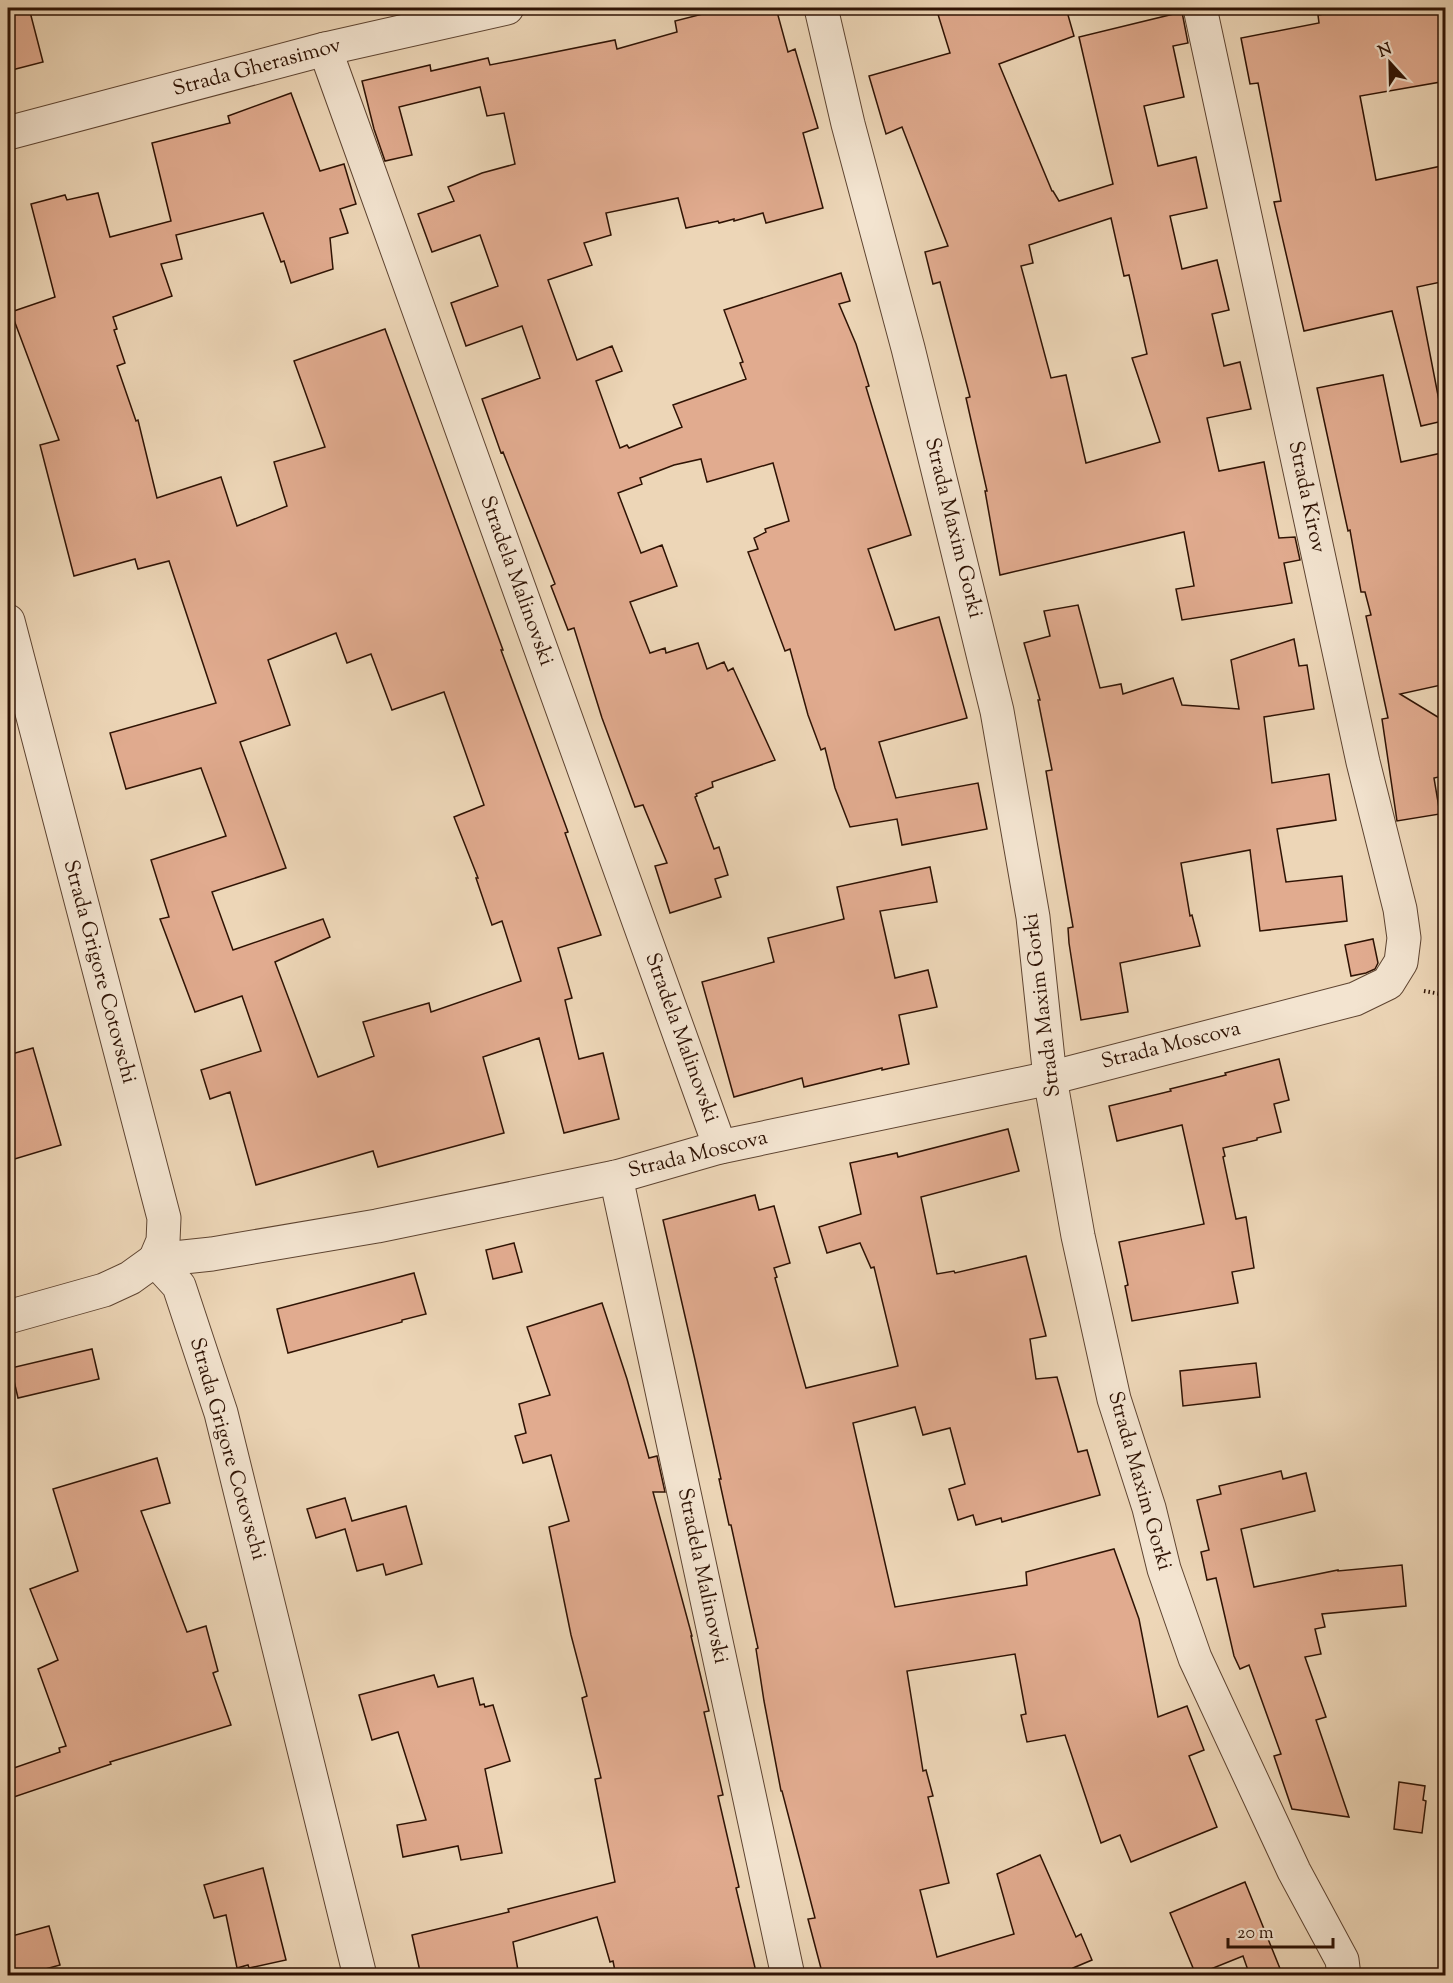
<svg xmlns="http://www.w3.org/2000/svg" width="1453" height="1983" font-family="'Sorts Mill Goudy',serif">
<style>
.building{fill:#e1ab8f;stroke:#2f1304;stroke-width:1.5;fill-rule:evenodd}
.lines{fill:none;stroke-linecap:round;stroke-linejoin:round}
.minor-casing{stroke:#5e4431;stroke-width:35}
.path{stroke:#2f1304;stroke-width:4;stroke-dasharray:1.5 3;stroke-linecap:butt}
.minor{stroke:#f3e4d0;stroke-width:33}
.labels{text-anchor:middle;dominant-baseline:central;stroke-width:6;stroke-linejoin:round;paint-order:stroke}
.street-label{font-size:21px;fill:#2f1304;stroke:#f3e4d0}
</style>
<rect width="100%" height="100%" fill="#edd6b7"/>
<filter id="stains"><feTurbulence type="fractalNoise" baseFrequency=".00333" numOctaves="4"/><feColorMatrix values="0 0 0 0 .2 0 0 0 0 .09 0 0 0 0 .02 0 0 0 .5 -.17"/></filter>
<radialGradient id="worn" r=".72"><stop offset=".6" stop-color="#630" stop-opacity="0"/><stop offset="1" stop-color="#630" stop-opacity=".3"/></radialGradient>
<!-- building -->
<g class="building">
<path d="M8,8H29L43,62L8,71Z"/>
<path d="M726,8H776L788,52L795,49L818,128L803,133L823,208L766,223L763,213L734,221V219L719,223L718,221L686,228L678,198L606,213L611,235L584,243L592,265L548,280L577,360L612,346L622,371L596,381L620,448L627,445L629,448L682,427L673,405L746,379L740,363L743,362L724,310L841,273L850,301L839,304L856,344L869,386L866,387L911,535L868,549L895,630L939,617L967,718L879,742L896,798L978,783L987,829L902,845L897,819L850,827L835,788L825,748L821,750L808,715L790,649L785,651L748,552L758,549L754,538L766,532L765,529L789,521L773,463L707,482L701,459L674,465L640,478L642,484L618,493L641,553L662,545L677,586L630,602L650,653L665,648L666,653L698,643L707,669L724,662L728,671L733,668L775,760L712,782L713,787L696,794L697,796L695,797L714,849L719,847L728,875L715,879L721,897L670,913L655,866L667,863L643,805L635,807L602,718L574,628L568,630L551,586L555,584L503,452L501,453L482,399L540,378L522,326L466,346L451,303L498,286L480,235L432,252L418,214L454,201L448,187L482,173L515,164L504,113L487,116L480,87L399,107L412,155L385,161L374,129L362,81L430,65L431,71L488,58L490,65L615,40L617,49L677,32L675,21Z"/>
<path d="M936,8H1066L1074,36L999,64L1052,191H1053L1059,201L1113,184L1079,37L1182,12L1188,43L1173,46L1184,97L1144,106L1158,166L1196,157L1207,208L1170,216L1182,269L1217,260L1229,310L1212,314L1224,366L1240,362L1251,409L1207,418L1219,471L1264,462L1279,538L1295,537L1300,560L1284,563L1292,603L1182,620L1176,589L1194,586L1184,532L1000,575L985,491H987L966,398L970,397L940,282L933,284L925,252L948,246L902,127L886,134L869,76L950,53ZM1111,218L1124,276L1129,275L1147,354L1132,358L1160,442L1086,463L1066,375L1051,378L1021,266L1033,263L1029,245Z"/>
<path d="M1359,8H1443L1446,21V81L1360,96L1376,180L1446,165V281L1417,287L1443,421L1421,426L1392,311L1304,331L1274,202L1281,201L1258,83L1250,84L1241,38L1319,23L1318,15Z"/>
<path d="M291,93L320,171L344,164L356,204L340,209L348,233L330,238L333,269L291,283L284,261L281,262L263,213L176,235L182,259L161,264L172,296L113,317L117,329L114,330L125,363L117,366L136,421L138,420L157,498L221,477L237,526L287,506L274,462L325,447L294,361L385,329L503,650H501L568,832L565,833L601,935L558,948L572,998L565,1000L579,1059L603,1053L619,1119L564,1133L539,1038L483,1057L504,1133L378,1167L373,1151L256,1185L230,1092L210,1099L201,1070L261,1051L242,996L195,1012L160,919L169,917L151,860L226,836L201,768L126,789L110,733L216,703L169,561L138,569L135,559L74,576L40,445L59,440L11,312L55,297L31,204L65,195L67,200L98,193L110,237L171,221L152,143L230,123L228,116ZM336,633L347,663L371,654L392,710L444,692L484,805L454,817L478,878H476L492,925L502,921L521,981L431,1012L429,1003L363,1022L374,1056L318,1077L275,962L330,937L323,919L233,950L212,892L286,868L240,742L290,725L268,660Z"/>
<path d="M1383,375L1401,462L1446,452V684L1400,694L1446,722V752L1439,751L1443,776L1434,778L1440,814L1397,821L1382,719L1388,718L1366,616L1371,615L1365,592H1361L1350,530L1348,531L1317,388Z"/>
<path d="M1078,605L1100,688L1121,684L1123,694L1173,678L1182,705L1239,709L1231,660L1294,639L1299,666L1307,665L1314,709L1264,717L1272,783L1329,774L1336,820L1277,829L1286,882L1342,876L1347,921L1260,931L1250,850L1181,863L1190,916L1192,915L1200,946L1120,963L1128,1012L1081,1020L1069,943L1068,928L1073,927L1046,771L1052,770L1038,700H1040L1024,643L1050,636L1044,611Z"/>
<path d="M930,867L937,902L880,911L895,978L928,970L937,1007L899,1015L909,1064L882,1070V1068L804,1087L802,1078L734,1097L702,982L774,962L768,938L844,919L837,887Z"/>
<path d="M1373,939L1378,963L1375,969L1366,973L1351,976L1345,945Z"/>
<path d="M33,1048L61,1145L8,1161V1055Z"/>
<path d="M1279,1059L1289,1100L1274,1104L1281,1132L1257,1138V1140L1223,1148L1225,1156L1223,1157L1236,1219L1246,1217L1254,1268L1232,1272L1238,1303L1132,1321L1125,1286L1128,1285L1119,1242L1204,1224L1182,1125L1117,1141L1109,1106L1171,1091L1170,1089L1226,1075L1225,1073Z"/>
<path d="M1008,1129L1019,1171L921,1197L937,1274L954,1271L955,1273L1026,1256L1046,1336L1030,1339L1036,1379L1057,1377L1078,1452L1087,1450L1100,1495L1002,1522L1001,1518L976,1525L973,1515L958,1520L949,1489L965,1484L950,1428L923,1435L915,1407L853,1423L895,1607L1027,1585L1026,1572L1114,1549L1139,1619L1158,1717L1187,1706L1204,1750L1189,1756L1217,1827L1131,1862L1120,1835L1101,1843L1065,1735L1027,1742L1021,1715L1026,1714L1015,1654L907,1671L923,1771L926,1770L933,1796L928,1797L949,1883L920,1890L937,1957L1014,1934L997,1874L1040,1855L1076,1937L1081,1934L1092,1960L1073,1968L1076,1976H823L808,1919L815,1918L782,1791H781L764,1701L756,1649L758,1648L731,1525H729L719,1479H721L695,1360L663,1220L755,1195L759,1210L774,1206L790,1263L774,1268L777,1277L775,1278L806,1388L898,1366L874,1267L871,1268L860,1243L827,1253L819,1227L861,1214L850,1163L897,1153L898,1157Z"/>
<path d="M514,1243L522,1272L493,1279L486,1250Z"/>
<path d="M414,1273L426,1314L402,1320V1322L288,1353L277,1309Z"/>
<path d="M602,1303L627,1379L649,1458L657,1456L665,1492H653L692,1636H691L709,1711L704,1712L723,1795L718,1796L739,1887L736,1888L757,1976H616L613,1961L610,1962L597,1917L513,1942L519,1976H421L412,1935L509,1912L508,1909L615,1882L595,1779L601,1778L582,1698L587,1696L571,1635L549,1527L569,1521L551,1455L523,1463L515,1436L526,1433L519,1404L550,1395L527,1327Z"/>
<path d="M92,1349L99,1379L18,1398L11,1368Z"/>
<path d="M1256,1363L1260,1397L1183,1406L1180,1371Z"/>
<path d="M157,1458L170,1503L141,1511L187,1632L206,1626L218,1671L213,1673L231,1725L110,1762L111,1764L8,1799V1770L60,1752L59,1748L66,1746L38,1669L58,1660L30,1589L78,1571L53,1489Z"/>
<path d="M1281,1471L1283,1479L1306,1473L1315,1511L1241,1529L1254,1587L1338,1570V1571L1402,1565L1406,1606L1322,1614L1325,1627L1315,1629L1321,1654L1305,1657L1326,1717L1316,1720L1349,1817L1292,1809L1274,1756L1281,1754L1249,1665L1240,1669L1234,1656L1216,1578L1207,1580L1201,1552L1209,1550L1197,1500L1221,1494L1219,1486Z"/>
<path d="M345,1498L352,1521L406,1506L422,1564L386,1575L383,1564L357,1571L345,1529L316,1538L307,1509Z"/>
<path d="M434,1675L438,1687L473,1678L480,1705L484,1704L485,1707L493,1705L510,1761L485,1769L502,1853L461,1860L458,1846L403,1857L397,1825L426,1820L398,1732L372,1740L359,1695Z"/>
<path d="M1399,1782L1425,1786L1423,1800L1426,1801L1422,1833L1394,1829Z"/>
<path d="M263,1868L286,1960L249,1968L248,1965L237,1968L226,1915L214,1918L204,1885Z"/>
<path d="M1245,1882L1283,1976H1250L1243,1956L1196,1975L1170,1913Z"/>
<path d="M49,1926L60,1965L20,1976H8V1937Z"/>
</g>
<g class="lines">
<!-- minor casing -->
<g class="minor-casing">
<g id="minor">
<path d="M821,8L848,124L908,348L997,711L1033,917L1050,1078L1078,1236L1114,1399L1149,1508L1164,1569L1195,1658L1294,1871L1342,1960L1344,1976"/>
<path d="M325,49L720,1147"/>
<path d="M8,133L325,49L507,8"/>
<path d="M8,621L164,1218L163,1241L155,1260"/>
<path d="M616,1177L788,1976"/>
<path d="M155,1260L179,1286L221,1413L360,1976"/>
<path d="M8,1317L104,1290L130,1278L155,1260L212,1254L377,1226L616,1177L720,1147L1050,1078L1355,999L1388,983L1401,962L1404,938L1400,909L1363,762L1200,8"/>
</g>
</g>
<!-- path -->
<path class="path" d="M1424,991L1446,995"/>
<!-- minor -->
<use href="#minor" class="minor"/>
</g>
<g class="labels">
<!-- street labels -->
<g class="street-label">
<text transform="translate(257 68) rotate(-15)">Strada Gherasimov</text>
<text transform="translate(1306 497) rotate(78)">Strada Kirov</text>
<text transform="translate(953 528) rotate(76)">Strada Maxim Gorki</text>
<text transform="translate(516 581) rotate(70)">Stradela Malinovski</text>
<text transform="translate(99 972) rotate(75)">Strada Grigore Cotovschi</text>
<text transform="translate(1043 1005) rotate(-97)">Strada Maxim Gorki</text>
<text transform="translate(681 1038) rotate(70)">Stradela Malinovski</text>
<text transform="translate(1171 1046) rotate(-14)">Strada Moscova</text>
<text transform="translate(698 1155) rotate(-14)">Strada Moscova</text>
<text transform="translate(227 1449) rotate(74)">Strada Grigore Cotovschi</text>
<text transform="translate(1139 1481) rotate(74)">Strada Maxim Gorki</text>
<text transform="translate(702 1576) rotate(78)">Stradela Malinovski</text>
</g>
</g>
<!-- margin -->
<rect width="1453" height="1983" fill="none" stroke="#edd6b7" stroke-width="30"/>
<rect x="9" y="9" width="1435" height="1965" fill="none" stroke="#2f1304" stroke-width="3"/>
<rect x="15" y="15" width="1423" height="1953" fill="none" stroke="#2f1304" stroke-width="1.5"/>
<!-- north arrow -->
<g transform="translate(1390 63) rotate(338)" stroke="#f3e4d0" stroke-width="4.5" paint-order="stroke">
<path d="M0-4.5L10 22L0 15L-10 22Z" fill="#2f1304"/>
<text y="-9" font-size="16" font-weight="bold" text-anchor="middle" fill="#2f1304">N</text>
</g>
<!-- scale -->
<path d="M1228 1938v9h105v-9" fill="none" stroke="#2f1304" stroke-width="3"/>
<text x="1237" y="1938" font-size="18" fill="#2f1304" stroke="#f3e4d0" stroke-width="4.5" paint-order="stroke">20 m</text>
<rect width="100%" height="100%" filter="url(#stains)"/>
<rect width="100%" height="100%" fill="url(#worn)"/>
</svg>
